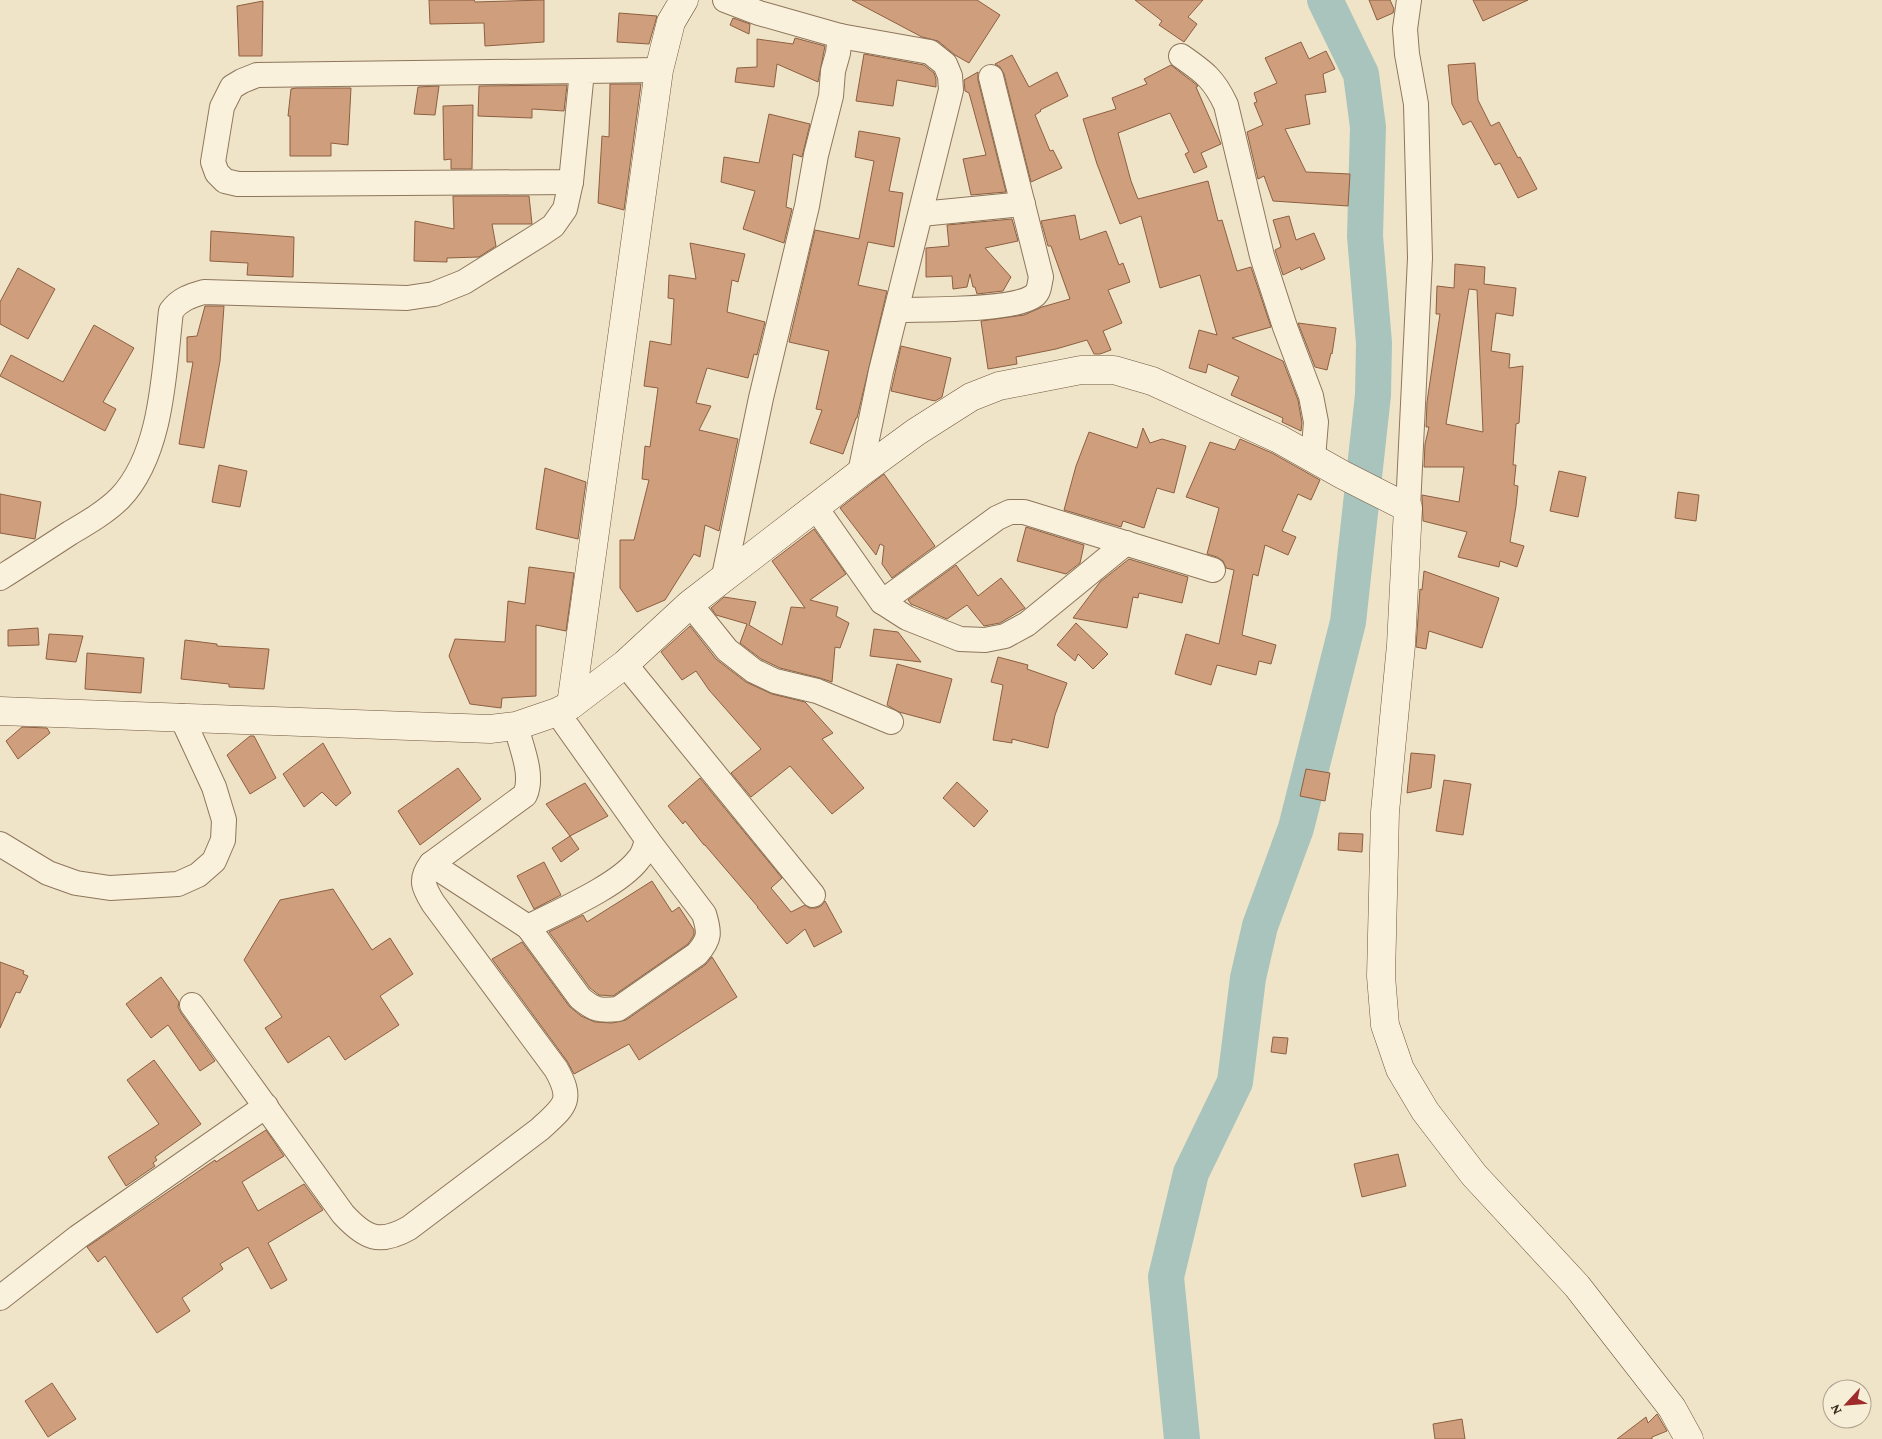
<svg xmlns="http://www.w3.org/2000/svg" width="1882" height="1439" font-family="'Crimson Pro',serif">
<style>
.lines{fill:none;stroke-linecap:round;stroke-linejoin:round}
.river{stroke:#a9c4bc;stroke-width:36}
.building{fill:#cf9f7d;stroke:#8d5f41;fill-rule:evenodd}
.street-casing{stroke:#8d765c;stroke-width:26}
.secondary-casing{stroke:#6f573f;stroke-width:29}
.street{stroke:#faf1dc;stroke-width:24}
.secondary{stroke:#faf1dc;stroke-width:28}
</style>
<rect width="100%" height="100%" fill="#f0e4c8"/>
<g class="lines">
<!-- river -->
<path class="river" d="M1182,1439L1166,1277L1191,1173L1235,1082L1248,978L1260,926L1296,828L1348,622L1373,395L1374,343L1365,236L1368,127L1361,74L1325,0"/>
</g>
<!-- building -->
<g class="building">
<path d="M429,0H474L475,2L544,0V42L485,46L484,23L430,24Z"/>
<path d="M852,0H977L1000,15L969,63L955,55L938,41L922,37Z"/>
<path d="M1135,0H1203L1188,17L1197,24L1184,42L1159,25L1162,21Z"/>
<path d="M1369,0H1390L1394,9L1393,13L1377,20Z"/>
<path d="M1473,0H1528L1483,21Z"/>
<path d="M263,1L262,56H239L237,6Z"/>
<path d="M619,13L657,16L649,44L617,42Z"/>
<path d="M733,18L750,24L749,34L730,25Z"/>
<path d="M795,38L825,46L818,82L777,64L774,87L735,82L737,68L757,67V39L793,44Z"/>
<path d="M1301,42L1309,59L1326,51L1335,69L1323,74L1326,92L1305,95L1310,124L1285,129L1306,172L1350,174L1348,206L1273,201L1264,176L1258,179L1247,132L1263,125L1254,103L1257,102L1254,93L1277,83L1265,58Z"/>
<path d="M864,54L924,65L934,73L936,79V87L897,80L893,106L856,101Z"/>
<path d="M1012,55L1029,87L1057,72L1068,96L1040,110L1041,111L1035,115L1050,151L1053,150L1062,168L1031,182L1004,74L1000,67L995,64Z"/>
<path d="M1475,63L1478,100L1491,126L1499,122L1518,158L1520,157L1537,189L1518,198L1500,163L1495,165L1471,121L1463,125L1452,104L1448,65Z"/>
<path d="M1171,65L1198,86L1196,87L1221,144L1201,153L1207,167L1194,173L1185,154L1189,152L1170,113L1118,133L1131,181L1138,199L1208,181L1218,221L1222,220L1237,271L1251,267L1271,327L1232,338L1283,361L1298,400L1302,423L1301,431L1282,422L1283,418L1231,395L1239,377L1208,364L1206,373L1189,368L1199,330L1217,335L1200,275L1160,288L1141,216L1120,224L1097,164L1083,119L1116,109L1112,98L1147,84L1144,79Z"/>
<path d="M978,72V80L1006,192L971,195L963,159L986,155L969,93L965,91L964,80Z"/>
<path d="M610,84H641L624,210L598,203L602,136L609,137Z"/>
<path d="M567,85L564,111L532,109V118L478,116L479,86Z"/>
<path d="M439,86L435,115L414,114L418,87Z"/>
<path d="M296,88H351L348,145L331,143V156H290V116H288L291,89Z"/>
<path d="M473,105L472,169H451V159L444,160L443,106Z"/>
<path d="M769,114L810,124L802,157L793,154L786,207L792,209L784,243L743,229L755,191L721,182L724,157L759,163Z"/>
<path d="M859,131L900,138L889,191L903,193L894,247L868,242L858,285L887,291L857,418H856L843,454L810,443L822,410L816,409L829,351L789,342L815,230L859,239L874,161L855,157Z"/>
<path d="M453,196H529L532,224H492L496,246L479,257L447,258V262L414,261L415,221L454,229Z"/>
<path d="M1075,215L1080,240L1106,231L1119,265L1123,263L1130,282L1108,290L1122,323L1103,331L1111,350L1100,354H1094L1087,340L1056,349L1016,357L1017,364L988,369L981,321L1024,315L1042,307L1070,299L1051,246H1048L1041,221Z"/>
<path d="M1289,216L1296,240L1314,233L1325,259L1301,270L1300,267L1283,275L1275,250L1281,247L1273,220Z"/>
<path d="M1012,219L1018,241L985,248L1011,277L1003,291L977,294L975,287H973L970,274L967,287L953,289L952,276L926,277V248L949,246L947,225Z"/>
<path d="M211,231L294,237L293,277L247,275L248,263L210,261Z"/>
<path d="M690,243L745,254L738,282L732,280L727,312L765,322L757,355L754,354L748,378L707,368L696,403L711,406L699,430L738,439L719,531L705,525L700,557L694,554L665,600L637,612L620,588V540H634L649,480L642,479L645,446L650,447L658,388L644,386L650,341L671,345L674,299L668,298L669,275L696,279Z"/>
<path d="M1455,264L1485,267L1484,284L1516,288L1513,316L1496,313L1491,351L1510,354L1509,368L1523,366L1519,423L1516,424L1513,465H1516L1514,485L1518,486L1516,506L1510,542L1524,546L1517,567L1500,561L1499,567L1458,557L1467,532L1423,521L1422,495L1459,502L1464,467H1424L1425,444L1429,427H1426L1427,402L1440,314H1436L1437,286L1454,288ZM1469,289L1477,290L1483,432L1446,424Z"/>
<path d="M18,268L55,289L28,339L0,324V302Z"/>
<path d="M205,306H224L220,361L204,448L179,444L193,362H187V337L197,336Z"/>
<path d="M1298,323L1336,328L1332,354L1331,353L1327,370L1315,367Z"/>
<path d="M94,325L134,348L103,402L116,409L105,431L0,376L11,355L63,382Z"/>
<path d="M901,346L951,358L942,397L935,401L891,391Z"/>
<path d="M1143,428L1150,443L1162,439L1186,446L1174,493L1157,488L1144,528L1123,521L1121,527L1064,510L1076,466L1089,432L1137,448Z"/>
<path d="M1240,439L1272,453L1320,480L1311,500L1298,494L1282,531L1296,537L1288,555L1265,545L1258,576L1253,574L1242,635L1276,645L1271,664L1259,661L1256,675L1217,665L1211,685L1175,674L1186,634L1219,644L1234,570L1226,568L1223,561L1217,557L1207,554L1219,508L1186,497L1210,442L1235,450Z"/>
<path d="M219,465L247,471L240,507L212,502Z"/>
<path d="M545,468L586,482L578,539L536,529Z"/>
<path d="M1559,471L1586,477L1578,517L1550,511Z"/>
<path d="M884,474L935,546L892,578L882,564L884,546L880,544L876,555L840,508Z"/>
<path d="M1678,492L1699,495L1696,521L1675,518Z"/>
<path d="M0,494L41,502L35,539L0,533Z"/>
<path d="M1026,527L1084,545L1080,563L1066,574L1017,561Z"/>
<path d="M814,529L846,574L810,600L838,607L836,616L849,623L840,648L835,647L832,682L820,678L780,668L761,659L740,643L747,624L716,615L711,608L724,597L756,602L749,625L782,645L791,607L805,608L772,561Z"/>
<path d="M1129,559L1188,577L1182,603L1139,593L1138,598L1133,597L1127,628L1073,618L1100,582Z"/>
<path d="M956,565L978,596L1001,578L1025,608L1000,623L984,626L967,605L947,619L911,604L908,600Z"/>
<path d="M529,567L574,573L566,631L536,625V696L502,698L501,708L470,704L449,656L455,639L505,642L508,601L525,604Z"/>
<path d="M1424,571L1499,598L1482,648L1429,631L1426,649L1416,647L1420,589L1422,590Z"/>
<path d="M1076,623L1108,654L1093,669L1078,654L1075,661L1057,645Z"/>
<path d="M690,626L716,659L746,682L772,694L805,702L833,733L822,739L864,788L832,814L790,766L751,797L731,773L761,749L709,690L696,671L682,680L661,652Z"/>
<path d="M38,628L39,645L8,646V630Z"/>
<path d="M874,629L898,632L921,662L870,656Z"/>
<path d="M49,634L83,636L76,662L46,659Z"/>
<path d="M185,640L217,644V646L269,649L264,689L229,687V684L181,679Z"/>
<path d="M87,653L144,658L141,693L85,689Z"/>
<path d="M998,657L1028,665L1027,669L1067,683L1055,715L1048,748L1012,739V743L993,740L1003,685L991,682Z"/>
<path d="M897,664L952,679L940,723L899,712L887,705Z"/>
<path d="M22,727L47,728L50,733L18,759L6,741Z"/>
<path d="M250,736H254L276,778L250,794L227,755Z"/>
<path d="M323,743L351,793L336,806L322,792L304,807L283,774Z"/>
<path d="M1411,753L1435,755L1431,788L1407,793Z"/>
<path d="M458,768L481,799L420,845L398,811Z"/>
<path d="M1306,769L1330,773L1325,801L1300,796Z"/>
<path d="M700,778L782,878L771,888L791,912L805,905L809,908H816L821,906L825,901L842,932L814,947L805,929L787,944L757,907H758L705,845H704L685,821L683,824L668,806Z"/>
<path d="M1444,780L1471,784L1463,835L1436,831Z"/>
<path d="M957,782L988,811L974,827L943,798Z"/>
<path d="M585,783L608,816L570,836L546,804Z"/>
<path d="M1339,833L1363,834L1362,852L1338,850Z"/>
<path d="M570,836L579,849L561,862L552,848Z"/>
<path d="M544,862L561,895L534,909L517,876Z"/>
<path d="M652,881L672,912L679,907L694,930V935L688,944L613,996L599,995L590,988L549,932L583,915L587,922Z"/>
<path d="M333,889L372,950L390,938L413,974L380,996L399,1025L345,1060L329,1036L288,1063L265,1028L282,1017L244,960L280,900Z"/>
<path d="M522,942L569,1006L581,1016L595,1022L612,1023L626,1020L705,965L712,957L737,997L639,1060L629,1044L574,1074L567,1061L492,959Z"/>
<path d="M0,962L24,971L23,974L28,976L20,993L16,992L0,1028Z"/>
<path d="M161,977L179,1002L178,1007L181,1013L215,1061L200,1071L168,1025L151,1038L126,1004Z"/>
<path d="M1273,1037L1288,1038L1286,1054L1271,1052Z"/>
<path d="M154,1060L201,1124L155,1157L157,1160L153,1163L155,1166L126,1186L108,1157L159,1124L127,1080Z"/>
<path d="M266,1130L284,1156L242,1182L258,1211L304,1184L323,1210L268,1243L287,1280L271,1289L248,1247L220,1264L223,1269L182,1298L190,1311L157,1333L105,1256L98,1262L87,1247L215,1160L216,1162Z"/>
<path d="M1398,1154L1406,1186L1362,1197L1354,1164Z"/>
<path d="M52,1383L76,1419L48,1437L25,1401Z"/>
<path d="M1657,1414L1667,1431L1652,1437V1439H1617L1646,1417L1648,1423Z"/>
<path d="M1462,1419L1465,1439H1435L1433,1424Z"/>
</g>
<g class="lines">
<!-- street casing -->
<g class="street-casing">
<g id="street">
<path d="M725,0L759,13L840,36L930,52L945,64L950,76L951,90L881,371L860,473"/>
<path d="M1181,56C1204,72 1214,79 1226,105L1262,256L1285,327L1311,396L1316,422L1313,458"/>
<path d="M582,71L571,182L238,184L225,181L217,173L213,162L222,107L232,87L242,81L257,75L659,70"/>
<path d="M921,214L1023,204"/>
<path d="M897,310C925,309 1010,311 1032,297C1040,293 1039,285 1041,277L991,77"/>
<path d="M816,508L882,602L907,618L960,639L985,640L1005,636L1027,624L1126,543"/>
<path d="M1408,508L1420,258L1416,104L1407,54L1405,29L1409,0"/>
<path d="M724,576L761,398L807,206L816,155L831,96L833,71L838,53L840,36"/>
<path d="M0,578C24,563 47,548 70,533C87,523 106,512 120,498C163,453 164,370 171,311C180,299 190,296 204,292L407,298L434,294L464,282L541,234L553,226L565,209L571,182"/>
<path d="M882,602L997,518L1010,512H1024L1213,570"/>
<path d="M690,604L727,650L754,671L775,681L817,691L891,722"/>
<path d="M625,664L813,895"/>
<path d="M0,844L48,873L76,883L110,888L178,884L198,875L214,861L223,840L224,820L214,787L181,716"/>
<path d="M431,864L528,927L580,998C594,1010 600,1011 618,1009L697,954C710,939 710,933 704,914L647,839L557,712"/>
<path d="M528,927C559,911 618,886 638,860C644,854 645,847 647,839"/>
<path d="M192,1005L343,1214C365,1238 379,1245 409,1228L540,1129C565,1106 574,1101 556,1069L433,903C424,888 419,880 431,864L525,795C534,775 521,747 516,726"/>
<path d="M0,1298L78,1237L266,1106"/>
</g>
</g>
<!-- secondary casing -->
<g class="secondary-casing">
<g id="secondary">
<path d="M571,705L659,70L671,22L684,0"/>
<path d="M0,711L490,729L516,726L557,712L571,705L625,664L690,604L860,473L916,432L971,397L999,386L1081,370H1114L1152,381L1279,439L1343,475L1408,508L1401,645L1385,812L1381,976L1385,1025L1400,1069L1425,1111L1474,1175L1577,1286L1672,1408L1689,1439"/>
</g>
</g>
<!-- street -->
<use href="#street" class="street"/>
<!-- secondary -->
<use href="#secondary" class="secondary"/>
</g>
<!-- north arrow -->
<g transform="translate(1847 1404) rotate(244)"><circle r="24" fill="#f7eed8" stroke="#ada18e"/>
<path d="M0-4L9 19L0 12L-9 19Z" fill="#9e2a2b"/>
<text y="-8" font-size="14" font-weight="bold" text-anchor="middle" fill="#3d2e20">N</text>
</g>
</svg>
